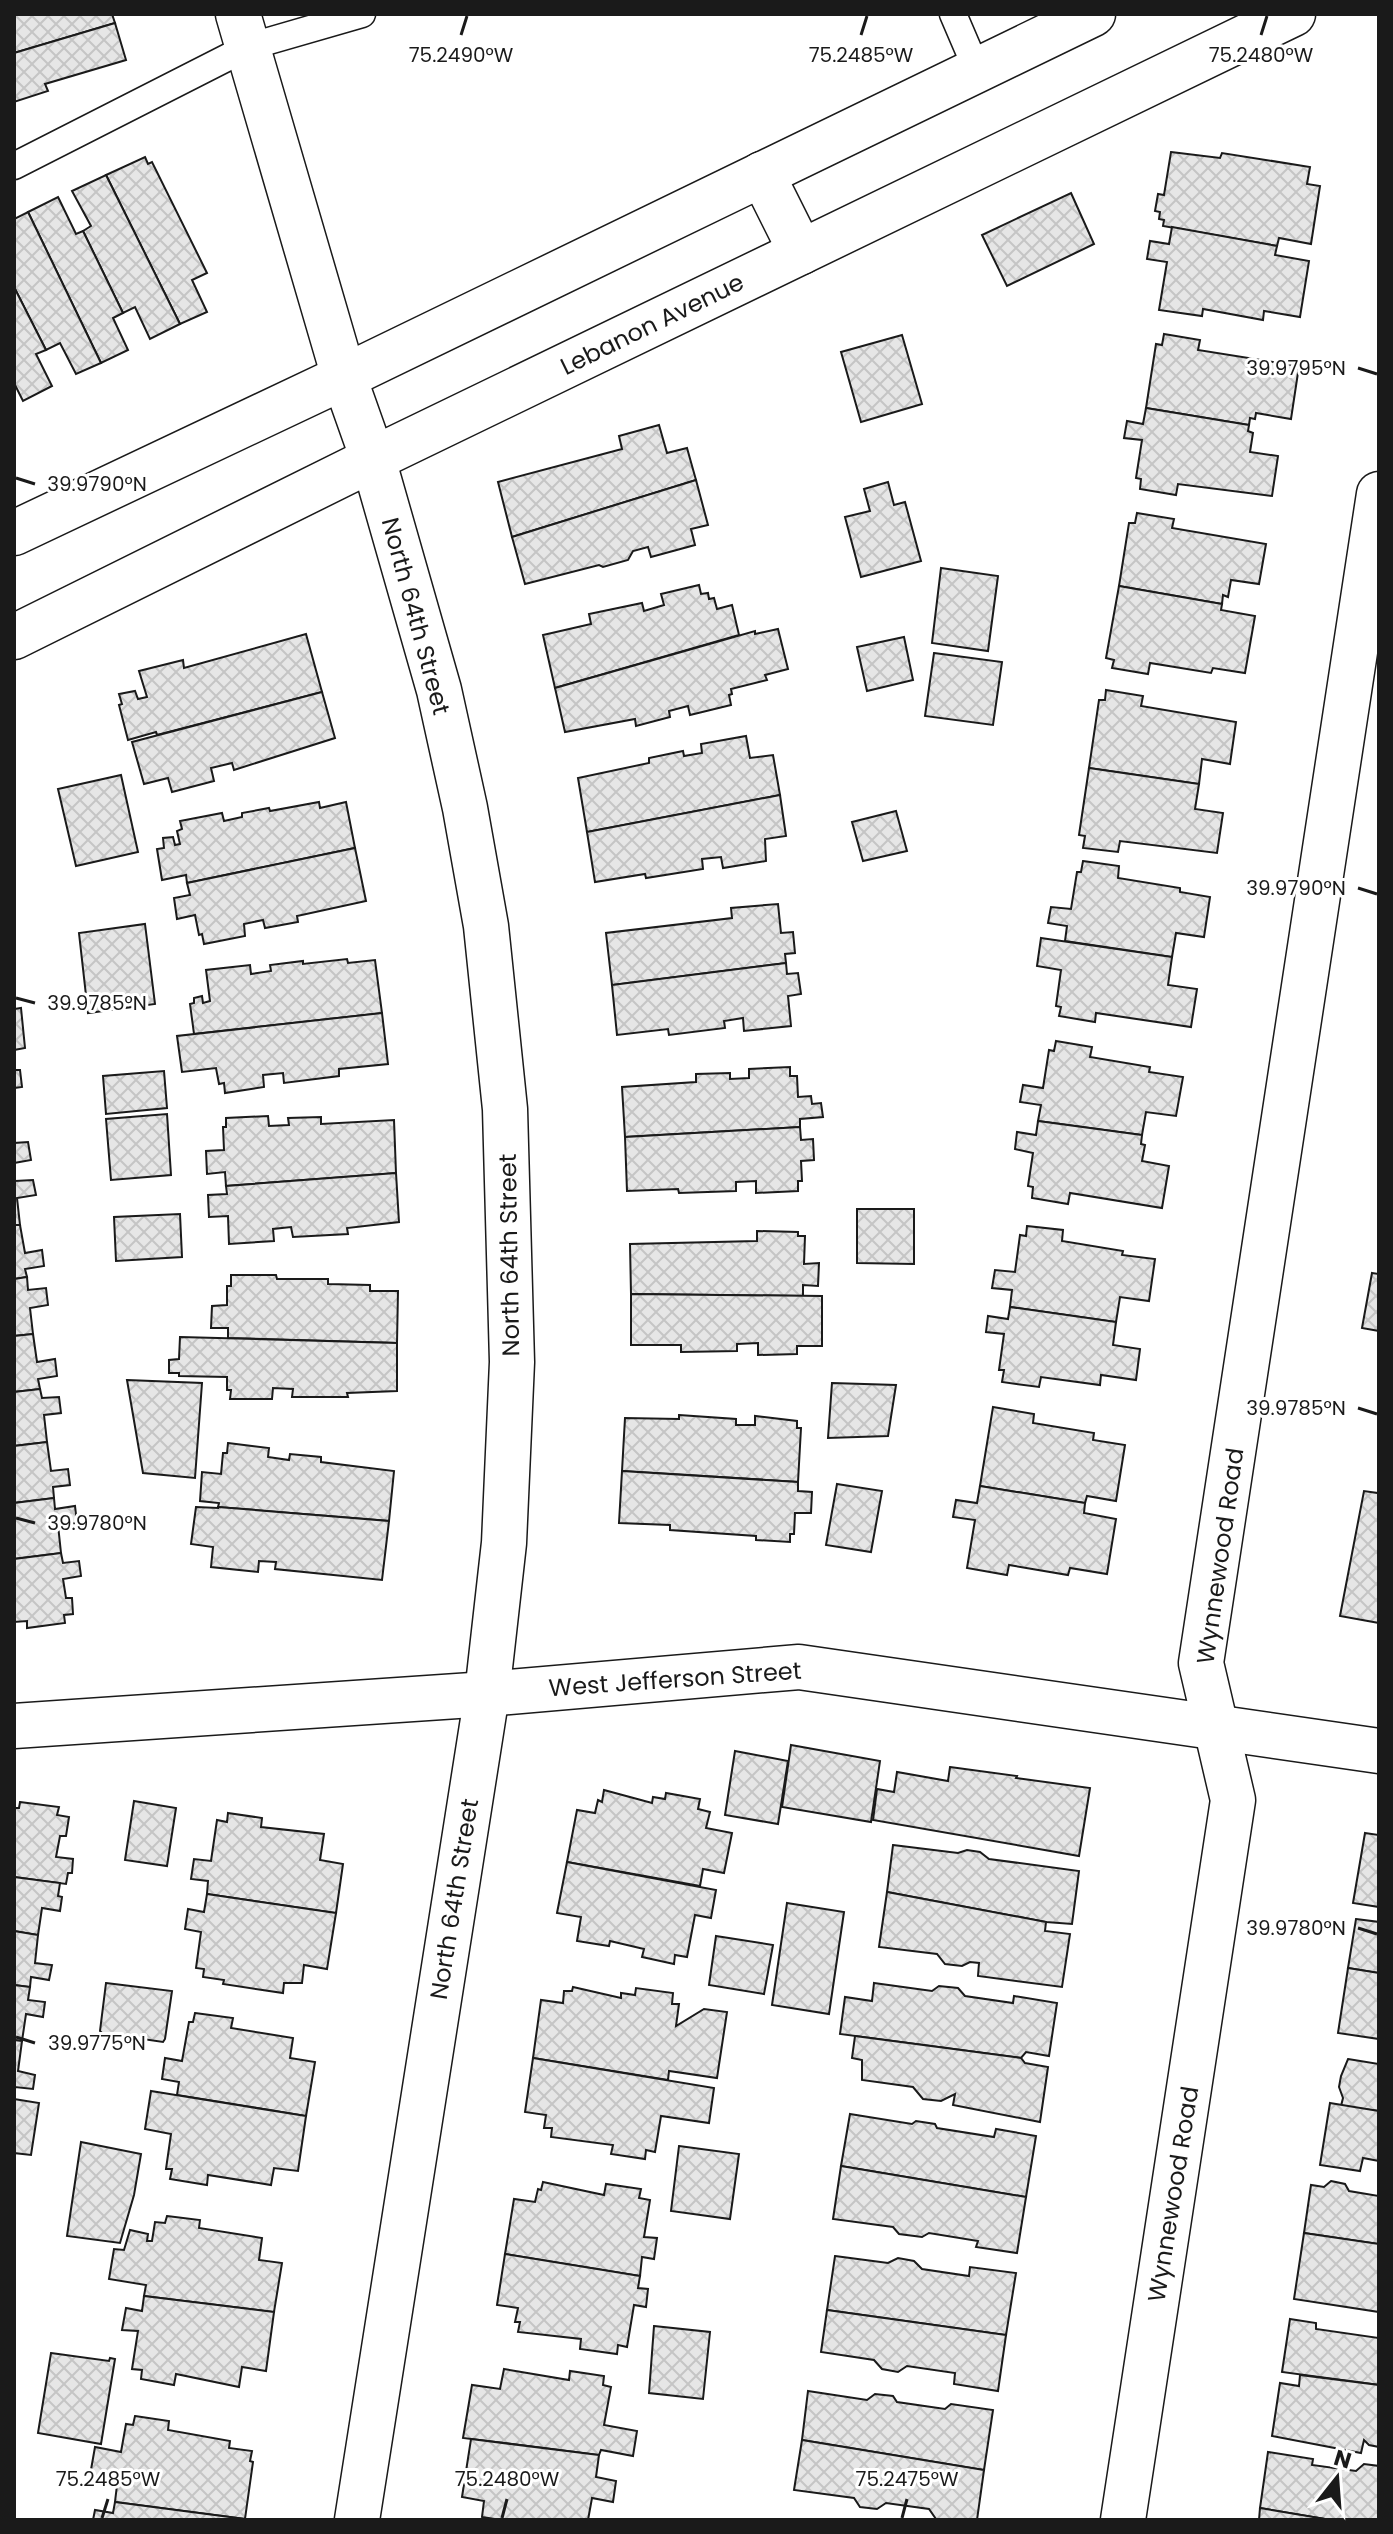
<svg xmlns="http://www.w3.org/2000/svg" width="1393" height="2534" font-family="Poppins,sans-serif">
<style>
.building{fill:url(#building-cross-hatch);stroke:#1a1a1a;stroke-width:2}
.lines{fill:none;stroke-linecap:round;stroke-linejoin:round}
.lane-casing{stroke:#1a1a1a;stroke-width:29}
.street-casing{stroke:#1a1a1a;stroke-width:47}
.lane{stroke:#fff;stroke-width:26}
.street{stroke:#fff;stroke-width:44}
.ticks{fill:none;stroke:#1a1a1a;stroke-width:3}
.labels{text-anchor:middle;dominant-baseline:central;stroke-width:6;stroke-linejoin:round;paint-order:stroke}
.street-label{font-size:24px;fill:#1a1a1a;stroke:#fff}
.ticks-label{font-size:20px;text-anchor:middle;fill:#1a1a1a;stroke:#fff;stroke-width:6;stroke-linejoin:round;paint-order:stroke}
</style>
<defs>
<pattern id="building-cross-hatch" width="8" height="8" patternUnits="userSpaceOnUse" patternTransform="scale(2)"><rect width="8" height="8" fill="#e6e6e6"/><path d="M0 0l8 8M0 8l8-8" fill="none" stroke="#c5c5c5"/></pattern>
</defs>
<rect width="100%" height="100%" fill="#fff"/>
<!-- building -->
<g class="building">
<path d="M14,14H112L115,23L14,53Z"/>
<path d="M115,23L126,60L45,84L48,91L14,102V53Z"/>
<path d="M1171,152L1220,158L1222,153L1310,167L1307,184L1320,186L1311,244L1279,238L1277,246L1163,226L1164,220L1159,219L1160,212L1155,211L1158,194L1164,195Z"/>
<path d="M145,157L148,164L152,162L207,273L192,280L207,312L180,324L106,175Z"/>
<path d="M106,175L180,324L150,339L135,307L123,313L83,231L91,226L72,191Z"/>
<path d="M1071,193L1094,244L1007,286L982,235Z"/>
<path d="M58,197L76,234L83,231L123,313L113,318L128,350L101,363L28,212Z"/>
<path d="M28,212L101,363L76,374L60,343L46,350L14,287V219Z"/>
<path d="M1172,227L1277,246L1275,255L1309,261L1300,317L1264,311L1263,320L1203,309L1202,316L1159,310L1167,262L1147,259L1150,241L1169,244Z"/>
<path d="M14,287L46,350L36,354L52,386L23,401L14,383Z"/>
<path d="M1164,334L1200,340L1198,350L1299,366L1291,419L1256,413L1255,419L1250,418L1249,425L1146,408L1156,344L1162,345Z"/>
<path d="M902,335L922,404L861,422L841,352Z"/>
<path d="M1146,408L1249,425L1248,431L1253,433L1250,452L1278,456L1272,496L1178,484L1176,495L1140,489L1141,479L1136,478L1142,440L1124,438L1127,421L1143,424Z"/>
<path d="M659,425L667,453L687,448L696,480L512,537L498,482L622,449L619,436Z"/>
<path d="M696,480L708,525L691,529L695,545L651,557L648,547L633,551L628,560L603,567L599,565L525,584L512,537Z"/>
<path d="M888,482L894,505L905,502L921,561L861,577L845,517L870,511L864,489Z"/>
<path d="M1137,513L1174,519L1172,528L1266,544L1259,584L1231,580L1228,597L1223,595L1222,604L1119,586L1129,523H1135Z"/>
<path d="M941,568L998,576L988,651L932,643Z"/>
<path d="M699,585L701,594L708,593L709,599L714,598L717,609L732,605L739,635L555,688L543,635L591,624L589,614L642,603L644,611L664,605L661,594Z"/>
<path d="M1119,586L1222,604L1221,610L1255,616L1245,673L1213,668L1211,673L1150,663L1148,674L1112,668L1114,660L1106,658Z"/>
<path d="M778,629L788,669L765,675L767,680L731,689L732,694L729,695L731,705L690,715L688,706L669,711L670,717L636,726L635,719L565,732L555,688L755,631V634Z"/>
<path d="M306,634L322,692L157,735L156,732L128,740L119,705L122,704L119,694L135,691L138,699L147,697L139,671L183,660L184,668Z"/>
<path d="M904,637L913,680L867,691L857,647Z"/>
<path d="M934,653L1002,662L993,725L925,716Z"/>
<path d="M1106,690L1143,696L1141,706L1236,722L1230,764L1202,759L1199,784L1089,768L1099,700H1105Z"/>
<path d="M322,692L335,738L234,770L232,763L211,768L214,781L172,792L168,778L144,784L132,742Z"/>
<path d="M746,736L750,758L773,755L780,795L587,832L578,778L649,763V758L683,751L684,756L702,753L701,744Z"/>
<path d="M1089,768L1199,784L1195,809L1223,813L1217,853L1120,841L1118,852L1083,848L1085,836L1079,835Z"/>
<path d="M121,775L138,852L76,866L58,789Z"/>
<path d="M780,795L786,836L765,839L766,861L723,868L721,857L702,859L703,869L646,878L645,874L595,882L587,832Z"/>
<path d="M319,802L320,808L346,802L355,848L187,883L186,875L162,880L157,849L164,848L163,838L173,837L175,845L180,844L177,831L182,829L180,821L222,813L224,821L242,817V813L269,808L270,811Z"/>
<path d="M896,811L907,851L863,861L852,822Z"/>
<path d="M355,848L366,901L297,916L298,922L265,928L263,920L244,924L245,936L204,944L202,934L199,935L195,915L177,919L174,898L190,895L187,883Z"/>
<path d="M1083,861L1119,866L1118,878L1180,888V892L1210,897L1204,937L1176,933L1172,957L1065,941L1067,926L1048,923L1051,907L1071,909L1077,872H1081Z"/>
<path d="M778,904L781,933L793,932L795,953L785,954L786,963L612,985L606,933L732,918L731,908Z"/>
<path d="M145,924L155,1004L88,1013L79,933Z"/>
<path d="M1041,938L1172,957L1168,985L1197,989L1191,1027L1096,1013L1095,1022L1059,1016L1061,1007L1056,1006L1061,970L1037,966Z"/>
<path d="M347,959L348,963L375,960L382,1013L194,1034L190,1004L194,1003V998L202,996L203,1003L210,1001L206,970L250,965L251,974L271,971L270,965L303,961V964Z"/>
<path d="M786,963L787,974L798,973L801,994L788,996L791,1026L744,1031L743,1018L724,1021L725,1028L669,1035L668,1029L617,1035L612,985Z"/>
<path d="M21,1008L25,1048L14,1050V1009Z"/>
<path d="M382,1013L388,1064L339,1069V1076L284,1083L283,1073L263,1075L264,1087L225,1093L224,1083L219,1084L216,1068L182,1072L177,1036Z"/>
<path d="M1056,1041L1092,1047L1090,1057L1150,1067L1149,1072L1183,1077L1176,1116L1146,1112L1142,1135L1038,1121L1041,1105L1020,1102L1023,1085L1043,1088L1049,1050L1054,1051Z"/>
<path d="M790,1067V1076H797L798,1097L811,1096L812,1104L821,1103L823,1117L800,1119V1127L625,1137L622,1087L696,1082V1074L730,1073V1079L749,1078V1069Z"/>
<path d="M14,1070H20L22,1087L14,1088Z"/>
<path d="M164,1071L167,1108L106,1114L103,1076Z"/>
<path d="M167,1114L171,1175L111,1180L106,1119Z"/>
<path d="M268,1116L269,1126L289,1125L288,1118L321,1117V1124L394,1120L396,1173L226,1186L225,1172L207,1174L206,1151L224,1150L223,1127H226V1118Z"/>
<path d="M1038,1121L1142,1135L1141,1144L1145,1145L1142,1161L1169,1166L1162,1208L1070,1193L1068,1204L1032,1198L1033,1187L1028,1186L1033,1153L1015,1149L1017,1132L1036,1135Z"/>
<path d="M800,1127L801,1140L813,1139L814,1160L801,1161L802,1181H798V1191L756,1193V1181L736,1182V1191L679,1193L678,1189L627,1191L625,1137Z"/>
<path d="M28,1142L31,1160L14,1163V1143Z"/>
<path d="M14,1172L15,1181L33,1180L36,1195L17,1198L20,1225H14Z"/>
<path d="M396,1173L399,1222L347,1228L348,1234L293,1237L291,1227L273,1229L274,1241L229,1244L228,1216L209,1217L208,1195L227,1194L226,1186Z"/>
<path d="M857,1209H914V1264L857,1263Z"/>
<path d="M180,1214L182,1257L116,1261L114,1217Z"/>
<path d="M14,1225H20L25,1253L42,1250L44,1266L25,1269L27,1277L14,1279Z"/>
<path d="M1027,1226L1063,1230L1062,1241L1123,1251L1122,1255L1155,1259L1149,1301L1120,1297L1116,1322L1010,1307L1012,1290L992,1288L995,1270L1015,1272L1020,1235L1026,1236Z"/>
<path d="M757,1231L798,1232V1236H805L804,1264L819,1263L818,1286L803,1285V1296L631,1294L630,1244L757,1241Z"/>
<path d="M1372,1273L1379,1274V1331L1362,1328Z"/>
<path d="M231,1275H276L277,1279H328V1284L370,1285V1291H398L397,1343L228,1338V1328H211L212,1306L227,1305V1286H231Z"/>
<path d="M27,1277L28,1290L46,1288L48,1305L30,1308L33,1334L14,1336V1279Z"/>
<path d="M631,1294L822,1296V1346H797V1354L758,1355V1343L737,1344V1351L681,1352V1345H631Z"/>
<path d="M1010,1307L1116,1322L1113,1345L1140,1349L1136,1380L1101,1375L1100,1385L1041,1377L1039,1387L1002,1382L1004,1370H999L1004,1334L986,1332L988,1316L1008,1319Z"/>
<path d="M33,1334L37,1362L55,1359L57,1376L38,1379L40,1389L14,1392V1336Z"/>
<path d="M180,1337L397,1343V1391L347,1393L348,1397H292L293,1389L273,1388L272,1399H230L231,1390H227V1377L179,1376V1373H169V1360L179,1359Z"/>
<path d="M127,1380L202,1383L195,1478L143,1473Z"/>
<path d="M832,1383L896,1385L888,1436L828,1438Z"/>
<path d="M40,1389L42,1398L59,1397L61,1413L44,1415L47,1442L14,1446V1392Z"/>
<path d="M993,1407L1034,1414L1033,1423L1094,1433L1093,1440L1125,1445L1116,1501L1087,1496L1085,1503L980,1486Z"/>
<path d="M679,1415L736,1419V1425H755V1416L797,1421V1428H801L798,1482L622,1471L625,1418L679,1419Z"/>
<path d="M47,1442L51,1471L68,1469L70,1485L53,1487L54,1498L14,1503V1446Z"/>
<path d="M228,1443L269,1448L268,1457L289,1460L290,1454L321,1457V1462L394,1471L389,1521L218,1507L219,1503L200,1501L202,1472L221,1474L223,1453H227Z"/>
<path d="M622,1471L798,1482V1491L812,1492L811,1513H795L794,1534H790V1542L756,1540V1536L670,1530V1525L619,1523Z"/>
<path d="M837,1484L882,1491L871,1552L826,1545Z"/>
<path d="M980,1486L1085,1503L1084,1513L1116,1519L1107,1574L1070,1568L1068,1575L1009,1565L1007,1575L967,1568L975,1520L953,1517L956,1500L977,1503Z"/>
<path d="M1379,1487V1623L1340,1616L1364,1491L1378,1493Z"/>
<path d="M54,1498L55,1509L75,1506L77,1523L58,1525L61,1553L14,1559V1503Z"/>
<path d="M196,1507L218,1508V1507L389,1521L382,1580L275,1569L276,1562L259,1561L258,1572L211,1567L213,1547L191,1544Z"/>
<path d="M61,1553L63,1563L79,1561L81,1576L63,1579L66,1598H72L73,1614L64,1615L65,1623L27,1628V1621L14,1622V1559Z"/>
<path d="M791,1745L880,1761L871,1822L782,1807Z"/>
<path d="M735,1751L788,1761L778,1824L725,1815Z"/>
<path d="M950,1767L1017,1776L1016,1778L1090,1788L1079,1856L873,1820L877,1789L894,1792L897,1772L948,1781Z"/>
<path d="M604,1790L652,1803L653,1797L665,1799L666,1793L700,1799L698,1809L710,1812L706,1828L732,1833L724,1873L703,1869L700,1886L567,1862L577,1810L595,1813L598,1800L602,1802Z"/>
<path d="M134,1801L176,1808L167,1866L125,1860Z"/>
<path d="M20,1802L59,1807L57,1815L69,1817L66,1836H60L56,1857L73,1859L72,1873H68L66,1884L14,1877V1808H19Z"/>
<path d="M228,1813L262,1818L261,1827L324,1834L320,1860L343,1864L336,1913L207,1894L208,1881L191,1879L194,1859L211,1861L217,1820L227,1822Z"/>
<path d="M1365,1833L1379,1835V1907L1353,1903Z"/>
<path d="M893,1845L958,1853L967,1850L980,1852L989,1859L1079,1871L1072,1924L1046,1922L887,1892Z"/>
<path d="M567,1862L716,1890L711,1918L695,1915L687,1957L675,1955L674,1964L642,1957L644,1949L610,1941L609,1946L577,1941L581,1917L557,1913Z"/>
<path d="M14,1877L60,1883L58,1896L62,1897L60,1911L42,1908L38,1935L14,1931Z"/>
<path d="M887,1892L1046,1922L1045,1931L1070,1934L1062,1987L978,1976L979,1963L970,1962L962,1966L945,1964L937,1954L879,1947Z"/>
<path d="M207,1894L336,1913L327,1969L304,1965L302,1983H284L283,1993L223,1984L224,1980L203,1977L204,1969L196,1968L201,1932L185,1929L188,1909L204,1912Z"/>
<path d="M787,1903L844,1912L829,2014L772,2005Z"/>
<path d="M1356,1919L1379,1922V1973L1348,1968Z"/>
<path d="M14,1931L38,1935L35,1963L52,1965L49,1980L31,1977L30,1987L14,1985Z"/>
<path d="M716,1936L773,1945L764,1994L709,1985Z"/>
<path d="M1348,1968L1379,1973V2039L1338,2033Z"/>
<path d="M106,1983L172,1991L165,2039L163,2042L102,2033L100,2031Z"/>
<path d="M874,1983L932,1991L939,1986L958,1988L965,1996L1013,2003L1014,1996L1057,2003L1049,2056L1026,2052L1021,2058L840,2034L845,1997L872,2001Z"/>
<path d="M14,1985L30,1987L28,2000L45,2002L43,2017L26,2014L22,2041L14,2040Z"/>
<path d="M573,1987L621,1998V1993L635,1995L636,1988L673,1993L672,2004H679L676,2026L704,2009L727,2012L717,2078L669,2071L668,2080L533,2058L541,2000L563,2003L564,1991H572Z"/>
<path d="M195,2013L233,2018L231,2028L293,2038L290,2058L315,2062L306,2116L177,2095L179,2082L162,2079L165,2058L182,2061L189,2022H193Z"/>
<path d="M855,2036L1021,2058L1025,2063L1048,2067L1040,2122L953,2105L955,2094L941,2101L923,2099L913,2087L862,2080V2060L852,2058Z"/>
<path d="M14,2040L22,2041L18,2071L35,2075L33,2089L15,2087L14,2092Z"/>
<path d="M533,2058L714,2088L709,2123L661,2116L655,2152L646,2150L645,2159L611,2154L613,2145L551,2137L552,2128H544L546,2115L525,2112Z"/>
<path d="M1348,2059L1379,2064V2111L1341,2106L1343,2098L1339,2087L1341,2076Z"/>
<path d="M151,2091L306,2116L298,2171L274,2168L271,2185L208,2175L207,2185L170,2179L172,2169H166L171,2134L145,2129Z"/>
<path d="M14,2099L39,2103L31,2155L14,2153Z"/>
<path d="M1330,2103L1379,2111V2161L1363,2158L1360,2171L1320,2165Z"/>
<path d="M850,2114L912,2124L916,2121L935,2124L937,2128L994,2137L996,2129L1036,2136L1026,2197L841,2166Z"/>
<path d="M81,2142L141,2154L134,2195L120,2243L67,2236Z"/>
<path d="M679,2146L739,2154L730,2219L671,2211Z"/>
<path d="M841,2166L1026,2197L1017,2253L976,2247L978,2241L929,2233L922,2237L899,2234L893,2227L833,2219Z"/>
<path d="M1331,2181L1345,2184L1349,2191L1379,2196V2244L1304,2233L1311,2185L1324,2187Z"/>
<path d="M543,2182L604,2195L606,2184L641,2189L639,2198L650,2200L644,2237L657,2238L654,2259L642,2257L640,2276L505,2254L514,2199L535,2202L538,2189L541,2190Z"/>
<path d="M167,2216L200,2220L199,2228L262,2238L259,2260L282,2263L274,2312L144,2296L146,2285L109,2279L114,2249L124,2250L130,2230L148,2234L147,2241H152L155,2222L165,2223Z"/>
<path d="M1304,2233L1379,2244V2312L1294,2299Z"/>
<path d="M505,2254L640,2276L638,2288L648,2289L646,2307L634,2305L627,2347L618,2345L617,2354L580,2349L581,2339L518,2332L520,2322H515L518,2308L497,2305Z"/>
<path d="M835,2256L888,2263L898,2258L914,2261L922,2269L969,2276L970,2267L1016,2273L1006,2335L827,2310Z"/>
<path d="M144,2296L274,2312L266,2371L242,2367L239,2387L176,2374L174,2385L141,2379L142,2370L132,2369L138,2331L122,2330L126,2308L142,2311Z"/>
<path d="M827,2310L1006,2335L998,2391L954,2384L955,2373L907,2366L898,2372L882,2369L874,2360L821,2352Z"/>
<path d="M1290,2319L1316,2323V2329L1379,2338V2385L1282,2372Z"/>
<path d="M654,2326L710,2332L703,2399L649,2393Z"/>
<path d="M51,2353L109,2361L110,2358L115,2359L101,2444L38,2433Z"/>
<path d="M504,2369L569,2380L570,2371L604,2376L603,2385L611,2387L604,2425L637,2431L633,2456L601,2450L599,2455L463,2438L472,2385L500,2389Z"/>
<path d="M1300,2375L1379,2385V2447L1369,2445L1364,2440L1361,2453L1272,2436L1280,2383L1299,2386Z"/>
<path d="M808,2391L867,2400L875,2394L893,2396L897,2402L945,2409L951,2404L993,2410L984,2470L802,2440Z"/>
<path d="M135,2416L169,2421L168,2430L230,2441L229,2448L252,2451L250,2461L253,2462L245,2519L115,2502L117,2485L89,2481L95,2447L121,2452L126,2424L133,2425Z"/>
<path d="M471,2439L599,2455L596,2477L616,2481L613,2502L592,2498L588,2520H501L482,2517L484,2501L462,2497Z"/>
<path d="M802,2440L984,2470L977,2520L936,2519L929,2509L886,2503L877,2509L860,2507L854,2498L794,2490Z"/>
<path d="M1268,2452L1313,2459L1312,2465L1356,2471L1364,2464L1379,2466V2520H1331L1260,2508Z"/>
<path d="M115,2502L245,2519L93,2520L95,2510L113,2513Z"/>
<path d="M1260,2508L1331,2520H1259Z"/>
</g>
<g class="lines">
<!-- lane casing -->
<g class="lane-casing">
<g id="lane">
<path d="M953,14L977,70"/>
<path d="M14,166L248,47L362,14"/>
</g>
</g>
<!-- street casing -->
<g class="street-casing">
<g id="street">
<path d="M238,14L344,377L373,459L439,690L465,808L486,926L505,1109L512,1362L504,1543L487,1694L357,2520"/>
<path d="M762,174L801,252"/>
<path d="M14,533L344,377L1093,14"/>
<path d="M14,637L373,459L1293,14"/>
<path d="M14,1726L487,1694L799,1667L1379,1751"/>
<path d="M1123,2520L1233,1800L1201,1663L1379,494"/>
</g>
</g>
<!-- lane -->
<use href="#lane" class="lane"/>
<!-- street -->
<use href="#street" class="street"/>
</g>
<!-- ticks -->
<path class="ticks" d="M461,35L467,16M861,35L867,16M1261,35L1267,16M1358,368L1377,374M16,478L35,484M1358,888L1377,894M16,998L35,1003M1358,1408L1377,1414M16,1518L35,1523M1358,1928L1377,1934M16,2037L35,2043M102,2518L108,2499M502,2518L507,2499M902,2518L907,2499"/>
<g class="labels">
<!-- street labels -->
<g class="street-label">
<text transform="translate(652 324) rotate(-26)">Lebanon Avenue</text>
<text transform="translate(416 616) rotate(75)">North 64th Street</text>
<text transform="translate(509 1255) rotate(-91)">North 64th Street</text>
<text transform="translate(1220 1556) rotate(-82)">Wynnewood Road</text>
<text transform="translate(675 1679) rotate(-4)">West Jefferson Street</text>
<text transform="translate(454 1899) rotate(-81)">North 64th Street</text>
<text transform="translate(1173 2194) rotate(-81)">Wynnewood Road</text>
</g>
</g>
<g class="ticks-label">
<text x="461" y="62">75.2490°W</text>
<text x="861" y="62">75.2485°W</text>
<text x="1261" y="62">75.2480°W</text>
<text x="1296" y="375">39.9795°N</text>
<text x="97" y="491">39.9790°N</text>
<text x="1296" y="895">39.9790°N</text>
<text x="97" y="1010">39.9785°N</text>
<text x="1296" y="1415">39.9785°N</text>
<text x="97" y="1530">39.9780°N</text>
<text x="1296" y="1935">39.9780°N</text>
<text x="97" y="2050">39.9775°N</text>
<text x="108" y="2486">75.2485°W</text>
<text x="507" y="2486">75.2480°W</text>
<text x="907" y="2486">75.2475°W</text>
</g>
<!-- border -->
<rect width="1393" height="2534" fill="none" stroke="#1a1a1a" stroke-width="32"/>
<!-- north arrow -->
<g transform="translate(1337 2478) rotate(17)" stroke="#ffffff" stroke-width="6" paint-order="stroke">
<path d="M0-6L14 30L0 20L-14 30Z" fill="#1a1a1a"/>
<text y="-12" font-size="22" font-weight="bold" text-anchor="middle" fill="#1a1a1a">N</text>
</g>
</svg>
